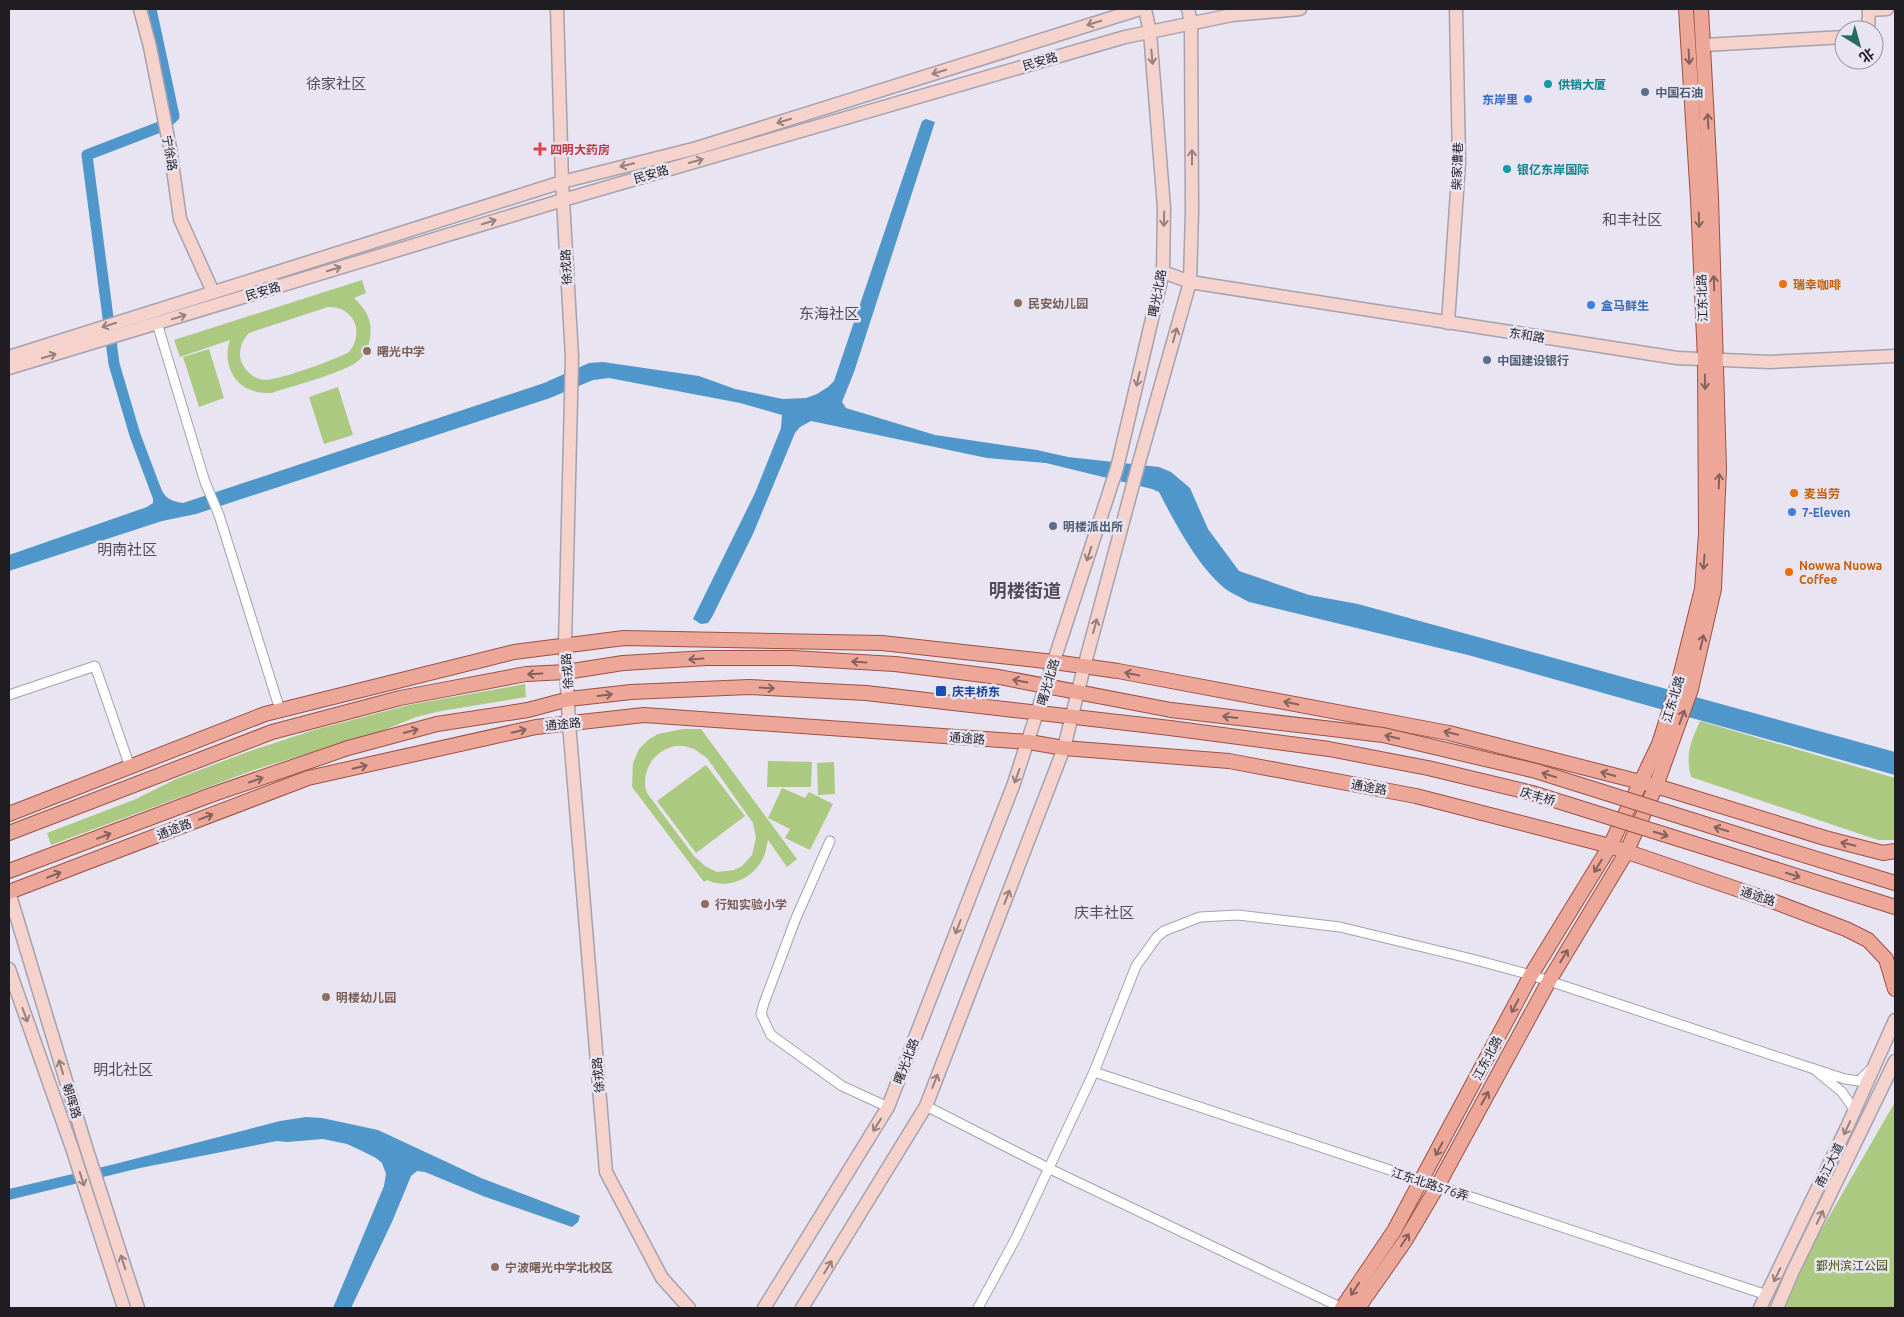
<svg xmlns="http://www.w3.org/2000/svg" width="1904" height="1317" font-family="Ubuntu,'Noto Sans SC',sans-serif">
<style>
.green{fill:#abc981;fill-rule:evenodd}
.water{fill:#4f97cb}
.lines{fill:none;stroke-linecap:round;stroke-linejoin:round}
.canal{stroke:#4f97cb;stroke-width:11}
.street-casing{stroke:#a5a1ae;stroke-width:11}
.secondary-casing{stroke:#a5a1ae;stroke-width:15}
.primary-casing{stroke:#9c5043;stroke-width:16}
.street{stroke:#fff;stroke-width:9}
.secondary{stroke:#f5d3cc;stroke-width:12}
.primary{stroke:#eca799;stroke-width:14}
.primary-bridge-casing{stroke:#9c5043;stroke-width:16;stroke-linecap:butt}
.primary-bridge{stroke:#eca799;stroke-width:14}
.oneway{stroke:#958180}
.oneway2{stroke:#86625e}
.culture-dot{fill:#0f9aa8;stroke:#e8e4f1;stroke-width:2}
.service-dot{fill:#5c6f8a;stroke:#e8e4f1;stroke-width:2}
.shop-dot{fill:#3f7fe0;stroke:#e8e4f1;stroke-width:2}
.health-dot{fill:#e0444e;stroke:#e8e4f1;stroke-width:2}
.food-dot{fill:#e8710a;stroke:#e8e4f1;stroke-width:2}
.education-dot{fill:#8d6e63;stroke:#e8e4f1;stroke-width:2}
.transit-dot{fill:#1a4fb4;stroke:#e8e4f1;stroke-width:2}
.labels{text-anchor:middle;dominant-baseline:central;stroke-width:5;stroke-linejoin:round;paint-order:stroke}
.street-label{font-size:12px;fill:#1f1d22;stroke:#e8e4f1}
.culture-label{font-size:12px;font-weight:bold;fill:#0d838f;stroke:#e8e4f1;text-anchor:start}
.service-label{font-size:12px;font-weight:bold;fill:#4e5e75;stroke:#e8e4f1;text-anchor:start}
.shop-label{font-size:12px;font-weight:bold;fill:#366cbe;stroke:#e8e4f1;text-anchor:start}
.health-label{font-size:12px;font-weight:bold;fill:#be3a42;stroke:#e8e4f1;text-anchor:start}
.food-label{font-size:12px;font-weight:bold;fill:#c56008;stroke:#e8e4f1;text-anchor:start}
.education-label{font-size:12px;font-weight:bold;fill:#785e54;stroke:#e8e4f1;text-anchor:start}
.transit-label{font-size:12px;font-weight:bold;fill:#164399;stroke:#e8e4f1;text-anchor:start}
.park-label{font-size:12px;fill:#3d5700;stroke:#e8e4f1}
.quarter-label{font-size:15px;fill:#504d58;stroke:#e8e4f1}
.district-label{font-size:18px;font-weight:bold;fill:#504d58;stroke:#e8e4f1}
</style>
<rect width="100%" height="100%" fill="#e8e4f1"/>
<!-- green -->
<g class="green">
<path d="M362,280L366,293L354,298C366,310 373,320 370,338C369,347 365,355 358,361C344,373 291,386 272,393C265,393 257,393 251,390C231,383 223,359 230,340L180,357L174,340ZM328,307C354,306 365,333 349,352C337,359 277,381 264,380C254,379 245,371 241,361C238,351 242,340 249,333Z"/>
<path d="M209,349L224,398L199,407L183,357Z"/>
<path d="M338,387L353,435L324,444L309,397Z"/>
<path d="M525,684L526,697L441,711L416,717L382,731L257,769L51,845L47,833L136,799L176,779L250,751L314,730L409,705Z"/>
<path d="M1700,721L1895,778V840H1878L1691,777C1685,753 1691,742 1700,721Z"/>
<path d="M683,729H701L797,859L787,867L768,840C766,847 766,854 762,860C752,879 727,890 707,880L704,882L632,787L633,763L639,749L648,740L658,734ZM675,746H684L694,749L707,758L753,823L756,838L752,855L742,866L734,870L717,872L705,866L694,856L647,793C640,772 653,751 675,746Z"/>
<path d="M768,761L812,762L811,787H767Z"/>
<path d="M834,762L835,794L818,795L817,763Z"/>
<path d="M706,765L745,816L696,853L657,801Z"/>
<path d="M782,788L805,798L809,792L833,804L810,850L785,838L790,829L768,818Z"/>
<path d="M1895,1102V1308H1785L1812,1246Z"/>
</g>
<!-- water -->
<g class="water">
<path d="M926,119L935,122L854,372L842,402L846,408L935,435L1037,450L1068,457L1159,467L1171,472L1190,488L1208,529L1239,571L1309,595L1358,604L1895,752V775L1468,655L1249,602C1241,597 1229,593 1222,586C1196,563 1175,523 1159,492L1152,489L1046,463L987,458L811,421L800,427L795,433L753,534L712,617L708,623L701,624L693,619L755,493L781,428L782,415L740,403L609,378L593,380L550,398L196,514L162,521L9,571V555L147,507L153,503V497L149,488L159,484C164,497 169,501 183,503L544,383L589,363L603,362L699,376L735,389L783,399L806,398L817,394L828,387L834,381L922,121Z"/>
<path d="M306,1117L322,1118L378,1130L481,1178L578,1215L580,1216L578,1222L572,1227L483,1196L425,1172L417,1171L411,1176L392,1222L351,1308H333L384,1186L386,1174L382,1163L376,1158L362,1151L347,1144L323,1139L287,1142L277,1141L140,1168L9,1200V1189L115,1164L280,1121Z"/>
</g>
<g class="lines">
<!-- canal -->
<path class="canal" d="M151,9L174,116L165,125L87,155L114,364L135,435L159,499"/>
<!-- street casing -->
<g class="street-casing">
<g id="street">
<path d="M157,323L205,482L219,515L280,710"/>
<path d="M9,695L95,666L130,767"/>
<path d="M830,841L796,918L764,1003L761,1014L771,1035L842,1086L888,1107"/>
<path d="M1094,1072L1767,1295"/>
<path d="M926,1106L1050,1169L1342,1308"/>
<path d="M1855,1111L1842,1092L1814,1069L1845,1079L1859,1081L1871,1069"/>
<path d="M978,1308L1016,1238L1094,1072L1136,966L1157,937L1164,931L1200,917L1238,915L1340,927L1472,959L1531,975L1814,1069"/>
</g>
</g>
<!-- secondary casing -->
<g class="secondary-casing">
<g id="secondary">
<path d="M140,9L150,47L170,148L180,219L213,292"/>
<path d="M557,9L562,182L572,357L565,645L569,723L606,1172L662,1278L689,1308"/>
<path d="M1868,30L1869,10L1887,9"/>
<path d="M1704,45L1844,37"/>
<path d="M1163,272L1190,282L1677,358L1770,362L1895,356"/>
<path d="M1448,323L1459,162L1456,9"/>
<path d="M9,357L562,182L697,148L1140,9"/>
<path d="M9,368L563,200L1125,37L1232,15L1300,9"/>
<path d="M9,892L86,1147L138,1308"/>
<path d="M9,969L72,1148L124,1308"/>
<path d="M764,1308L888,1107L1013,786L1117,468L1163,272L1164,208L1150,32L1145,9"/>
<path d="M802,1308L926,1106L1064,748L1084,667L1138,466L1190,282L1192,211L1191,23L1188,9"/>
<path d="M1760,1308L1847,1127L1895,1020"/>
<path d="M1777,1308L1793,1271L1895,1061"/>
</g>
</g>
<!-- primary casing -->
<g class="primary-casing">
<g id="primary">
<path d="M9,814L265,714L514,652L624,638L882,643L1054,662L1118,671L1449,733L1656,786L1825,838L1883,853L1895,851"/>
<path d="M9,833L272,732L400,698L526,674L566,672L623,663L707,658H792L895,664L999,677L1171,710"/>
<path d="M1768,844L1895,883"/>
<path d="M1746,860L1895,907"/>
<path d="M9,871L211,795L348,748L437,724L528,710L569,699L631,692L749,687L866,693L1170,728"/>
<path d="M9,892L308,778L536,727L644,715L1029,742L1064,748L1229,761L1416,796L1610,846L1775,902L1846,929L1868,940L1886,959L1895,989"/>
<path d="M1342,1308L1394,1231L1531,975L1610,846L1659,744L1679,681L1702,589L1706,534L1705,360L1698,200L1686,9"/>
<path d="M1358,1308L1405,1241L1437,1187L1549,981L1626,853L1656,786L1691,689L1714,589L1719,468L1711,198L1701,9"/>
</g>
</g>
<!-- street -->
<use href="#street" class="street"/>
<!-- secondary -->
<use href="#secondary" class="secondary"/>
<!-- primary -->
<use href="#primary" class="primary"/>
<!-- primary-bridge casing -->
<g class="primary-bridge-casing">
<g id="primary-bridge">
<path d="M1171,710L1383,735L1536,771L1768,844"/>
<path d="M1170,728L1329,749L1428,768L1532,793L1746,860"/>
</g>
</g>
<!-- primary-bridge -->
<use href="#primary-bridge" class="primary-bridge"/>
</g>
<!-- one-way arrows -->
<defs><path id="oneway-shaft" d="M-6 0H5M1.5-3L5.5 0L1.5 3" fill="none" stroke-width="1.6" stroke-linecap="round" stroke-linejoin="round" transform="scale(1.25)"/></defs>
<g class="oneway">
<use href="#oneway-shaft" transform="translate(1094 23) rotate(163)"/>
<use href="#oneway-shaft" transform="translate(1152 57) rotate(85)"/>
<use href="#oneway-shaft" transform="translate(939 72) rotate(163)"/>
<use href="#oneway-shaft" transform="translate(784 121) rotate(163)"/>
<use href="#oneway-shaft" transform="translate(1192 157) rotate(-90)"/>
<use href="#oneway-shaft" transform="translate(696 161) rotate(-16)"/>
<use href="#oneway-shaft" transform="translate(627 165) rotate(166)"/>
<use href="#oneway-shaft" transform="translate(1164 219) rotate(91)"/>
<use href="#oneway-shaft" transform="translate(489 222) rotate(-17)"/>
<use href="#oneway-shaft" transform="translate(334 269) rotate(-17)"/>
<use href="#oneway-shaft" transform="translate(179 317) rotate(-17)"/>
<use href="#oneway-shaft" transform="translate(109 325) rotate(162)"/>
<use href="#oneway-shaft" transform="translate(1175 335) rotate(-74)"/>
<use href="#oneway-shaft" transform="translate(49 356) rotate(-17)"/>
<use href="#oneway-shaft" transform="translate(1138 379) rotate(103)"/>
<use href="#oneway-shaft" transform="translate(1089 554) rotate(108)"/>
<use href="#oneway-shaft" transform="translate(1095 626) rotate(-75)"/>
<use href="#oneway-shaft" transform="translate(1017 776) rotate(110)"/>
<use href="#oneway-shaft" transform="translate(1007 897) rotate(-69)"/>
<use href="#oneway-shaft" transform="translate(958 927) rotate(111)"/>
<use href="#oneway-shaft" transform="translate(25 1015) rotate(70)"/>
<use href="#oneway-shaft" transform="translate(61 1067) rotate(-107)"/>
<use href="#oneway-shaft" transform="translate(935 1081) rotate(-69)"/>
<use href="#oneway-shaft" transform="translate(877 1125) rotate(122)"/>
<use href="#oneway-shaft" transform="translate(1847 1128) rotate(115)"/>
<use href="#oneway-shaft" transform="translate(82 1179) rotate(72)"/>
<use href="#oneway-shaft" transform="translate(1820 1217) rotate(-64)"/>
<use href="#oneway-shaft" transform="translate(123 1262) rotate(-108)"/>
<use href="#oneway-shaft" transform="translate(828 1267) rotate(-59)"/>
<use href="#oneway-shaft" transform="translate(1777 1275) rotate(116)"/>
</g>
<g class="oneway2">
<use href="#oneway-shaft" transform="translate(1689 57) rotate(87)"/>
<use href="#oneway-shaft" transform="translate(1708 121) rotate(-93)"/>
<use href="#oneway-shaft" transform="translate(1699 220) rotate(88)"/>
<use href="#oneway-shaft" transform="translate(1714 283) rotate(-92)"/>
<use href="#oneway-shaft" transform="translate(1705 382) rotate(89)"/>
<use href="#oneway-shaft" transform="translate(1719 481) rotate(-88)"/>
<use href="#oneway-shaft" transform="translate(1704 562) rotate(94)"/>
<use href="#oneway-shaft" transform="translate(1702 642) rotate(-77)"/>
<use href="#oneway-shaft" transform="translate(696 659) rotate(176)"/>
<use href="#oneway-shaft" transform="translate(859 662) rotate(-176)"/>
<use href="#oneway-shaft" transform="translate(535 674) rotate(177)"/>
<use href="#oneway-shaft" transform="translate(1132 674) rotate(-169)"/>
<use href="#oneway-shaft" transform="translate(1020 681) rotate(-169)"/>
<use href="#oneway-shaft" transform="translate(767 688) rotate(3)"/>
<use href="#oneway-shaft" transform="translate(605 695) rotate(-7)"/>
<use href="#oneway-shaft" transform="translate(1291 703) rotate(-169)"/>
<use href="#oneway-shaft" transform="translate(1230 717) rotate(-173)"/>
<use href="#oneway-shaft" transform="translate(1682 717) rotate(-70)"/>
<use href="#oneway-shaft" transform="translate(411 731) rotate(-15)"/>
<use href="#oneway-shaft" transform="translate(519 731) rotate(-13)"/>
<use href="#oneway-shaft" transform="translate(1451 733) rotate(-167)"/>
<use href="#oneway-shaft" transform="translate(1392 737) rotate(-167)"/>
<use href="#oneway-shaft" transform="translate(360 767) rotate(-13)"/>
<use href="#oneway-shaft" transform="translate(1608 774) rotate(-165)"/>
<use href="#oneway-shaft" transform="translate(1549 775) rotate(-163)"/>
<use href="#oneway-shaft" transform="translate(256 780) rotate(-19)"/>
<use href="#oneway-shaft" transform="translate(206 817) rotate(-21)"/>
<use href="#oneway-shaft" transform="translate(1721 829) rotate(-163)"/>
<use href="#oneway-shaft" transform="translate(1661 834) rotate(17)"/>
<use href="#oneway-shaft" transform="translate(104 836) rotate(-21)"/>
<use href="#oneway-shaft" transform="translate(1848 844) rotate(-166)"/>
<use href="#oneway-shaft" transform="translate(1598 866) rotate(121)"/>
<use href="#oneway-shaft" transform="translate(54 875) rotate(-21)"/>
<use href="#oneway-shaft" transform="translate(1793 875) rotate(17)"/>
<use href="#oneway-shaft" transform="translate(1564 956) rotate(-59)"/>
<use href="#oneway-shaft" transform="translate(1515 1006) rotate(118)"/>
<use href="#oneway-shaft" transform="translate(1485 1098) rotate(-61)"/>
<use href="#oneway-shaft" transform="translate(1439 1149) rotate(118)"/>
<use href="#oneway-shaft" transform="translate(1405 1240) rotate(-57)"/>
<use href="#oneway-shaft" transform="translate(1355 1289) rotate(124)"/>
</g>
<!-- markers -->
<g class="culture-dot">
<circle cx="1548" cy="84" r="5"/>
<circle cx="1507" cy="169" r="5"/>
</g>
<g class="service-dot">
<circle cx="1645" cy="92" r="5"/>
<circle cx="1487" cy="360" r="5"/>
<circle cx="1053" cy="526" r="5"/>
</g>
<g class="shop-dot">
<circle cx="1528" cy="99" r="5"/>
<circle cx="1591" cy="305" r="5"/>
<circle cx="1792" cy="512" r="5"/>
</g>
<path class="health-dot" d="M537.5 141.5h5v5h5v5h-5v5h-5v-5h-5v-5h5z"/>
<g class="food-dot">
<circle cx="1783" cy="284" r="5"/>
<circle cx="1794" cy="493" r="5"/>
<circle cx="1789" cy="572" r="5"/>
</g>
<g class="education-dot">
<circle cx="1018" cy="303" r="5"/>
<circle cx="367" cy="351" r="5"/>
<circle cx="705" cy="904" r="5"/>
<circle cx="326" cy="997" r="5"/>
<circle cx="495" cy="1267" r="5"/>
</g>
<rect class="transit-dot" x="935" y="685" width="12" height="12" rx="2.5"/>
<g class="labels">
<!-- street labels -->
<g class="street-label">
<text transform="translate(1040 61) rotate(-16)">民安路</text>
<text transform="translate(170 153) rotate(80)">宁徐路</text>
<text transform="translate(1457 166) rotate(-88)">柴家漕巷</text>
<text transform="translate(651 174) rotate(-16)">民安路</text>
<text transform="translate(566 267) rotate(-93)">徐戎路</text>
<text transform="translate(263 291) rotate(-17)">民安路</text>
<text transform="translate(1157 293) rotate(-79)">曙光北路</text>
<text transform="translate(1702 298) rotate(-92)">江东北路</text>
<text transform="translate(1527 335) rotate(9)">东和路</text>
<text transform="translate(567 671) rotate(-94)">徐戎路</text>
<text transform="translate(1048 682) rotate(-73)">曙光北路</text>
<text transform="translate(1673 699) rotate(-73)">江东北路</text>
<text transform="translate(563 724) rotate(-6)">通途路</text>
<text transform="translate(967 738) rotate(4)">通途路</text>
<text transform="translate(1369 787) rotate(10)">通途路</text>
<text transform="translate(1538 796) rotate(16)">庆丰桥</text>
<text transform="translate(174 829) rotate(-21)">通途路</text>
<text transform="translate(1758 896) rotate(18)">通途路</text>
<text transform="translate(1487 1058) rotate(-62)">江东北路</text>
<text transform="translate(906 1061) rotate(-69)">曙光北路</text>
<text transform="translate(598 1075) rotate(-95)">徐戎路</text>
<text transform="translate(72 1101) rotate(73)">朝晖路</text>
<text transform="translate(1829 1165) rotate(-64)">甬江大道</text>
<text transform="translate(1430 1184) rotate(18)">江东北路576弄</text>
</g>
<!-- culture labels -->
<g class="culture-label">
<text x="1558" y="84">供销大厦</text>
<text x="1517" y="169">银亿东岸国际</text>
</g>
<!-- service labels -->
<g class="service-label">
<text x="1655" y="92">中国石油</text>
<text x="1497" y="360">中国建设银行</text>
<text x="1063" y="526">明楼派出所</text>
</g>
<!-- shop labels -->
<g class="shop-label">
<text x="1518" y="99" text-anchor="end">东岸里</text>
<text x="1601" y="305">盒马鲜生</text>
<text x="1802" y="512">7-Eleven</text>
</g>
<!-- health labels -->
<g class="health-label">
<text x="550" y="149">四明大药房</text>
</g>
<!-- food labels -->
<g class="food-label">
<text x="1793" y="284">瑞幸咖啡</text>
<text x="1804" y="493">麦当劳</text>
<text x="1799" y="565">Nowwa Nuowa<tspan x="1799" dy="14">Coffee</tspan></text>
</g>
<!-- education labels -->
<g class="education-label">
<text x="1028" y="303">民安幼儿园</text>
<text x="377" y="351">曙光中学</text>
<text x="715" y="904">行知实验小学</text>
<text x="336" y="997">明楼幼儿园</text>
<text x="505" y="1267">宁波曙光中学北校区</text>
</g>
<!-- transit labels -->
<g class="transit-label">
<text x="952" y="691">庆丰桥东</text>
</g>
<!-- park labels -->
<g class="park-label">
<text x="1852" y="1265">鄞州滨江公园</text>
</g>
<!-- quarter labels -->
<g class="quarter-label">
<text x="336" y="83">徐家社区</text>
<text x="1632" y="219">和丰社区</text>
<text x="829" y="313">东海社区</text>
<text x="127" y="549">明南社区</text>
<text x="1104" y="912">庆丰社区</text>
<text x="123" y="1069">明北社区</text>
</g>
<!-- district labels -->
<g class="district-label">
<text x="1025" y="590">明楼街道</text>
</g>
</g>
<!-- border -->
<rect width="1904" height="1317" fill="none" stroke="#1f1d22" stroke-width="20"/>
<!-- north arrow -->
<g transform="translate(1859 45) rotate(143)"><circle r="24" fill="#e8e4f1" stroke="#98949e"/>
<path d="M0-4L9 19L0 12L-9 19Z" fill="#256b60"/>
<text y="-8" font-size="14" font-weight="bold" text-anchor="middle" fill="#1f1d22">北</text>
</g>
</svg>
